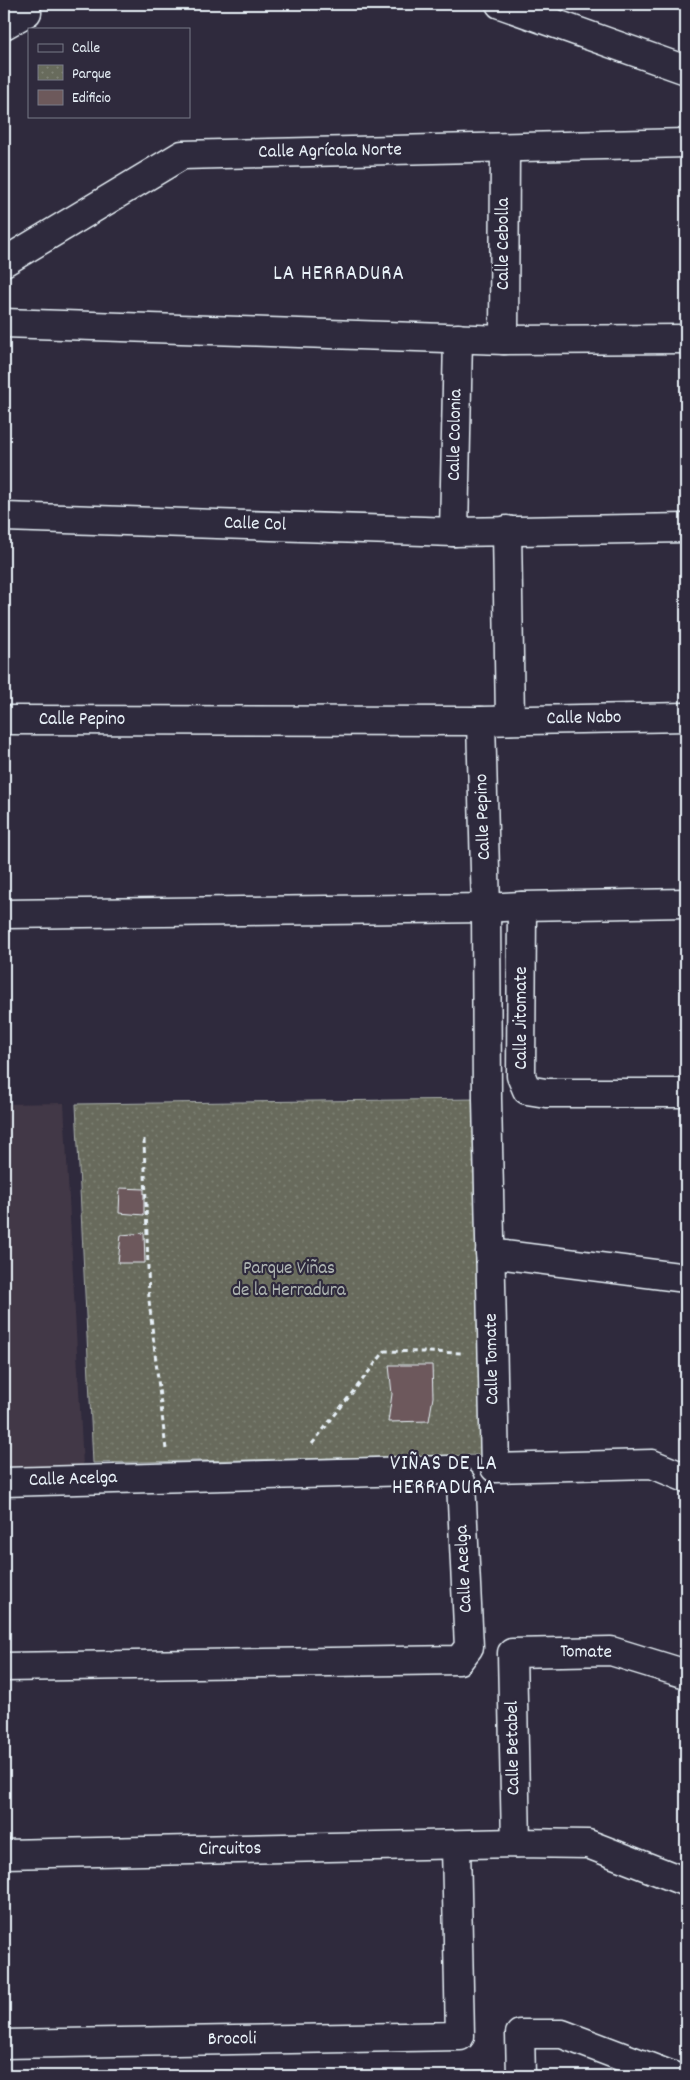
<svg xmlns="http://www.w3.org/2000/svg" width="690" height="2080" font-family="Dekko,sans-serif">
<style>
.built{fill:#423846}
.park{fill:url(#park-dots);stroke:#a8aeaa}
.building{fill:#6d595b;stroke:#e8f1f8}
.lines{fill:none;stroke-linecap:round;stroke-linejoin:round}
.minor-casing{stroke:#e8f1f8;stroke-width:31}
.path{stroke:#e8f1f8;stroke-width:3;stroke-dasharray:5 4;stroke-linecap:butt}
.minor{stroke:#2f2a3d;stroke-width:28}
.labels{text-anchor:middle;dominant-baseline:central;stroke-width:4.5;stroke-linejoin:round;paint-order:stroke}
.street-label{font-size:19px;fill:#e8f1f8;stroke:#2f2a3d}
.park-label{font-size:19px;fill:#aeb5b2;stroke:#2f2a3d}
.quarter-label{font-size:21px;letter-spacing:1px;fill:#e8f1f8;stroke:#2f2a3d}
</style>
<defs>
<pattern id="park-dots" width="8" height="8" patternUnits="userSpaceOnUse" patternTransform="scale(1.25)"><rect width="8" height="8" fill="#686b5c"/><path d="M2 2h.1M6 6h.1" fill="none" stroke="#7e8174" stroke-width="1.8" stroke-linecap="round"/></pattern>
</defs>
<rect width="100%" height="100%" fill="#2f2a3d"/>
<filter id="ink" filterUnits="userSpaceOnUse"><feTurbulence type="fractalNoise" baseFrequency=".02" numOctaves="2"/><feDisplacementMap in="SourceGraphic" scale="10" xChannelSelector="R" yChannelSelector="G"/><feConvolveMatrix kernelMatrix="1 2 1 2 8 2 1 2 1" color-interpolation-filters="sRGB"/></filter>
<g filter="url(#ink)">
<!-- built -->
<path class="built" d="M64,1103L83,1466L4,1469V1104Z"/>
<!-- park -->
<path class="park" d="M478,1099L482,1455L93,1463L76,1104Z"/>
<!-- building -->
<g class="building">
<path d="M120,1188L144,1189V1215L119,1213Z"/>
<path d="M144,1233L145,1263H118L121,1235Z"/>
<path d="M389,1365H432L433,1397L429,1421L388,1422L392,1394Z"/>
<rect x="4" y="2072" width="23" height="4"/>
</g>
<g class="lines">
<!-- minor casing -->
<g class="minor-casing">
<g id="minor">
<path d="M500,4L686,70"/>
<path d="M4,25L27,12"/>
<path d="M4,262L182,155L686,143"/>
<path d="M4,323L504,340L686,339"/>
<path d="M504,340L505,148"/>
<path d="M4,517L454,532L686,528"/>
<path d="M507,530L510,720"/>
<path d="M454,532L458,338"/>
<path d="M4,720L481,721L686,717"/>
<path d="M481,721L486,908L487,1099L495,1468L652,1464L686,1478"/>
<path d="M522,906L521,1076L527,1090L546,1093H686"/>
<path d="M4,914L486,908L522,906L686,903"/>
<path d="M490,1253L686,1278"/>
<path d="M4,1482L448,1470L461,1482L469,1647L459,1660L4,1667"/>
<path d="M516,1843L512,1653L611,1651L686,1674"/>
<path d="M4,1854L516,1843L588,1844L686,1882"/>
<path d="M4,2044L460,2036L456,1846"/>
<path d="M521,2076L520,2034H562L673,2076"/>
</g>
</g>
<!-- path -->
<g class="path">
<path d="M144,1139L149,1300L166,1450"/>
<path d="M312,1444L385,1351L463,1353"/>
</g>
<!-- minor -->
<use href="#minor" class="minor"/>
</g>
</g>
<g class="labels">
<!-- street labels -->
<g class="street-label">
<text transform="translate(330 152) rotate(-1)">Calle Agrícola Norte</text>
<text transform="translate(504 244) rotate(-90)">Calle Cebolla</text>
<text transform="translate(456 435) rotate(-89)">Calle Colonia</text>
<text transform="translate(255 525) rotate(2)">Calle Col</text>
<text transform="translate(584 719) rotate(-1)">Calle Nabo</text>
<text x="82" y="720">Calle Pepino</text>
<text transform="translate(484 817) rotate(-92)">Calle Pepino</text>
<text transform="translate(522 1018) rotate(-90)">Calle Jitomate</text>
<text transform="translate(493 1359) rotate(-91)">Calle Tomate</text>
<text transform="translate(73 1480) rotate(-2)">Calle Acelga</text>
<text transform="translate(465 1569) rotate(-93)">Calle Acelga</text>
<text transform="translate(586 1653) rotate(1)">Tomate</text>
<text transform="translate(514 1748) rotate(-91)">Calle Betabel</text>
<text transform="translate(230 1850) rotate(-1)">Circuitos</text>
<text transform="translate(232 2040) rotate(-1)">Brocoli</text>
</g>
<!-- park labels -->
<g class="park-label">
<text x="289" y="1269">Parque Viñas<tspan x="289" dy="22">de la Herradura</tspan></text>
</g>
<!-- quarter labels -->
<g class="quarter-label">
<text x="339" y="275">LA HERRADURA</text>
<text x="444" y="1465">VIÑAS DE LA<tspan x="444" dy="24">HERRADURA</tspan></text>
</g>
</g>
<!-- margin -->
<rect width="690" height="2080" fill="none" stroke="#2f2a3d" stroke-width="20"/>
<rect x="10" y="10" width="670" height="2060" fill="none" stroke="#e8f1f8" stroke-width="2" filter="url(#ink)"/>
<!-- legend -->
<rect x="28" y="28" width="162" height="90" fill="#2f2a3d" stroke="#797a88"/>
<rect x="38" y="44" width="25" height="8" fill="#2f2a3d" stroke="#797a88"/>
<text x="72" y="52" font-size="15" fill="#e8f1f8">Calle</text>
<rect x="38" y="65" width="25" height="15" fill="url(#park-dots)" stroke="#797a88"/>
<text x="72" y="78" font-size="15" fill="#e8f1f8">Parque</text>
<rect x="38" y="90" width="25" height="15" fill="#6d595b" stroke="#797a88"/>
<text x="72" y="102" font-size="15" fill="#e8f1f8">Edificio</text>
</svg>
